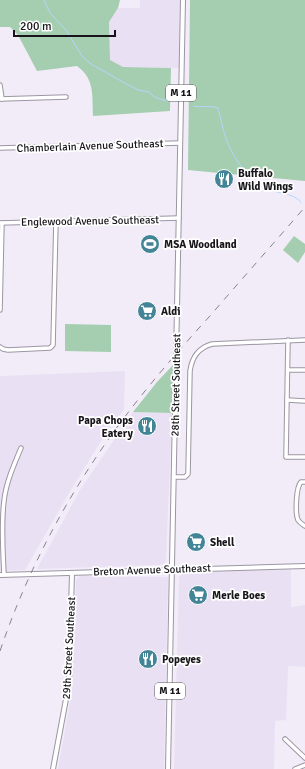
<svg xmlns="http://www.w3.org/2000/svg" width="305" height="769" font-family="Signika,sans-serif">
<style>
.built{fill:#eae0f3}
.green{fill:#a4ceaf}
.lines{fill:none;stroke-linecap:round;stroke-linejoin:round}
.stream{stroke:#b6d5fe;stroke-width:1}
.minor-casing{stroke:#9c96a2;stroke-width:5.5}
.major-casing{stroke:#9c96a2;stroke-width:6}
.minor{stroke:#fff;stroke-width:3.5}
.major{stroke:#fff;stroke-width:4}
.rail{stroke:#88848d;stroke-width:1;stroke-dasharray:7 7;stroke-linecap:butt}
.labels{text-anchor:middle;dominant-baseline:central;stroke-width:3.5;stroke-linejoin:round;paint-order:stroke}
.shield{fill:#fff;stroke:#5d5b5e;stroke-width:1}
.shield-label{font-size:10px;font-weight:bold;fill:#171519}
.street-label{font-size:11px;fill:#171519;stroke:#fff}
.poi-label{font-size:11px;font-weight:bold;fill:#171519;stroke:#fff;text-anchor:start}
</style>
<rect width="100%" height="100%" fill="#f2ecf9"/>
<!-- built -->
<g class="built">
<path d="M140,0H180V68L123,67L110,61L109,22L118,8H140Z"/>
<path d="M125,371L124,410L109,428L69,493L25,570L0,571V376Z"/>
<path d="M133,412L172,413L166,560L165,563L160,565L37,569L80,490Z"/>
<path d="M291,569V607L305,605V667L288,666L286,720L275,721L274,769H174L179,577L182,574L185,573Z"/>
<path d="M80,576L168,577L164,769H58L72,691L76,580Z"/>
</g>
<!-- green -->
<g class="green">
<path d="M0,0H120L118,8L109,22L110,60L123,67L171,68L170,111L93,116C92,95 95,79 77,66L37,71L18,35L10,27H0Z"/>
<path d="M190,0H305V181L188,170Z"/>
<path d="M294,236L305,244V252L298,263L283,250Z"/>
<path d="M65,324L111,325V352L65,351Z"/>
<path d="M173,365L172,413L133,412L157,382Z"/>
</g>
<g class="lines">
<!-- stream -->
<g class="stream">
<path d="M44,0L50,13L66,30L82,56L91,64L121,81L138,90L149,92L154,97L167,101"/>
<path d="M194,106C202,108 210,105 218,108C221,118 222,128 226,138C231,154 249,182 265,188C277,194 292,192 301,202"/>
</g>
<!-- minor casing -->
<g class="minor-casing">
<g id="minor">
<path d="M0,85L2,99"/>
<path d="M0,99L66,97"/>
<path d="M0,148L180,143"/>
<path d="M0,223L179,218"/>
<path d="M0,310L2,223"/>
<path d="M288,340L286,457H305"/>
<path d="M0,347L3,349L8,350L50,348L53,345L56,221"/>
<path d="M288,370H305"/>
<path d="M287,400L305,401"/>
<path d="M174,477H185L188,474L190,371C192,357 198,348 212,344L305,340"/>
<path d="M305,482H301C296,487 295,513 298,520C300,523 302,524 305,526"/>
<path d="M4,575C3,550 1,525 4,501C6,482 14,465 21,448"/>
<path d="M285,739L305,758"/>
<path d="M295,769L305,765"/>
</g>
</g>
<!-- major casing -->
<g class="major-casing">
<g id="major">
<path d="M0,575L305,566"/>
<path d="M53,769L69,683L72,573"/>
<path d="M168,769L183,0"/>
</g>
</g>
<!-- minor -->
<use href="#minor" class="minor"/>
<!-- major -->
<use href="#major" class="major"/>
<!-- rail -->
<path class="rail" d="M0,651C27,571 68,494 118,426C146,388 177,352 209,317C241,280 273,244 305,207"/>
</g>
<!-- icons -->
<defs>
<g id="restaurant-disc" transform="scale(1)"><circle r="9.5" fill="#438596" stroke="#fff"/><path d="M-5-6h1v4h1v-4h1v4h1v-4h1v5L-1.5 .5V6h-2V.5L-5-1ZM5-6V6H3V1.5H1.5Q1.5-4 5-6Z" fill="#fff"/></g>
<g id="stadium-disc" transform="scale(1)"><circle r="9.5" fill="#438596" stroke="#fff"/><path d="M0-5a6.5 5 0 1 0 0 10a6.5 5 0 1 0 0-10ZM-3.5-1.8h7v3.6h-7Z" fill="#fff"/></g>
<g id="supermarket-disc" transform="scale(1)"><circle r="9.5" fill="#438596" stroke="#fff"/><path d="M-6-5.5h2.5l.6 2H6L4.5 2H-2.5L-4.4-4H-6ZM-1.5 3.2a1.3 1.3 0 1 0 .1 0ZM3 3.2a1.3 1.3 0 1 0 .1 0Z" fill="#fff"/></g>
</defs>
<g fill-rule="evenodd">
<use href="#restaurant-disc" x="224" y="179"/>
<use href="#stadium-disc" x="150" y="244"/>
<use href="#supermarket-disc" x="147" y="311"/>
<use href="#restaurant-disc" x="147" y="426"/>
<use href="#supermarket-disc" x="196" y="542"/>
<use href="#supermarket-disc" x="198" y="595"/>
<use href="#restaurant-disc" x="148" y="659"/>
</g>
<g class="labels">
<!-- shield labels -->
<g class="shield">
<rect x="166" y="85" width="30" height="16" rx="3"/>
<rect x="155" y="683" width="30" height="16" rx="3"/>
</g>
<g class="shield-label">
<text x="181" y="93">M 11</text>
<text x="170" y="691">M 11</text>
</g>
<!-- street labels -->
<g class="street-label">
<text transform="translate(90 146) rotate(-2)">Chamberlain Avenue Southeast</text>
<text transform="translate(90 221) rotate(-1)">Englewood Avenue Southeast</text>
<text transform="translate(176 385) rotate(-89)">28th Street Southeast</text>
<text transform="translate(152 570) rotate(-2)">Breton Avenue Southeast</text>
<text transform="translate(69 648) rotate(-87)">29th Street Southeast</text>
</g>
<!-- poi labels -->
<g class="poi-label">
<text x="238" y="173">Buffalo<tspan x="238" dy="13">Wild Wings</tspan></text>
<text x="164" y="244">MSA Woodland</text>
<text x="161" y="311">Aldi</text>
<text x="133" y="420" text-anchor="end">Papa Chops<tspan x="133" dy="13">Eatery</tspan></text>
<text x="210" y="542">Shell</text>
<text x="212" y="595">Merle Boes</text>
<text x="162" y="659">Popeyes</text>
</g>
</g>
<!-- scale -->
<path d="M14 30v6h101v-6" fill="none" stroke="#171519" stroke-width="2"/>
<text x="20" y="30" font-size="12" fill="#171519" stroke="#ffffff" stroke-width="3" paint-order="stroke">200 m</text>
</svg>
